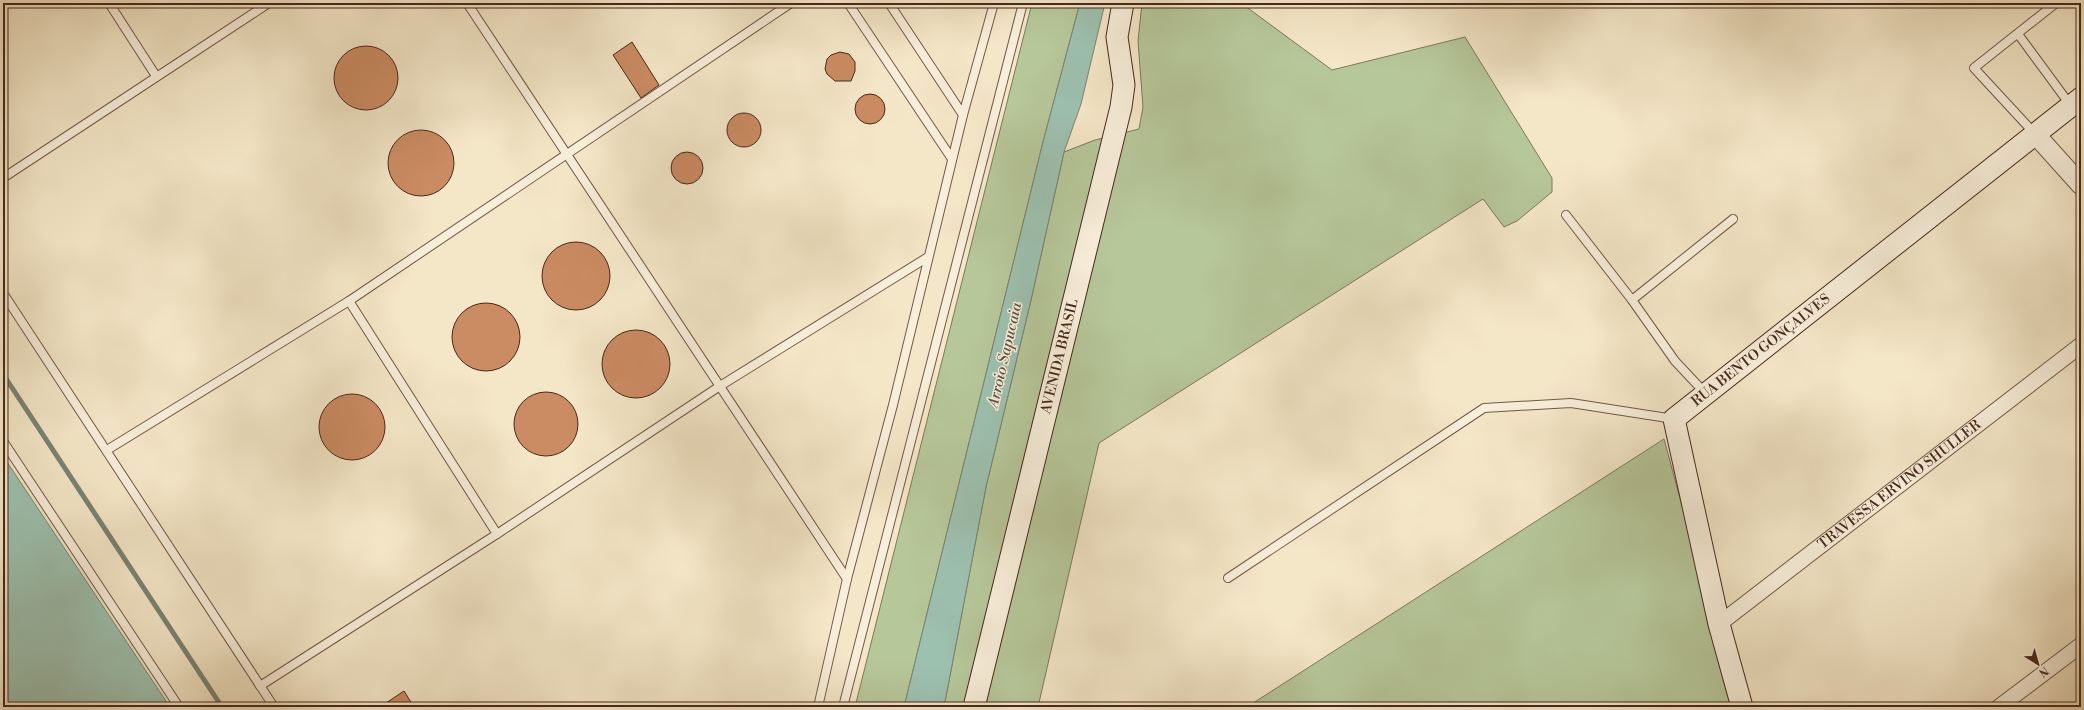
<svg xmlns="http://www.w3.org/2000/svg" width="2084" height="710" font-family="'Libre Bodoni',serif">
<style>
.green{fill:#b6c79a;stroke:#7e785a}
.water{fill:#9dc1b0;stroke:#7a8474}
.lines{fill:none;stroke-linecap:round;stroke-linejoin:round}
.stream{stroke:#7a8474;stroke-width:5}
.building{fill:#cb8b63;stroke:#46281a}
.service-casing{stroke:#725846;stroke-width:10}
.minor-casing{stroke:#725846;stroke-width:17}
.tertiary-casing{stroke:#725846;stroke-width:21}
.secondary-casing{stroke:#46281a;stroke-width:23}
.service{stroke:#f8efdb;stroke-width:8}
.minor{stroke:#f8efdb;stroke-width:15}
.tertiary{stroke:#f8efdb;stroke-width:19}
.secondary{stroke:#f8efdb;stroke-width:21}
.labels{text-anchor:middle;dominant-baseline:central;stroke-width:3;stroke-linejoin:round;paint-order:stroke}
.street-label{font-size:14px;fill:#46281a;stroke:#f8efdb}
.water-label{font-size:15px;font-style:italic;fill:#5c4e40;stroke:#f8efdb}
</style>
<rect width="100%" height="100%" fill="#f4e7c8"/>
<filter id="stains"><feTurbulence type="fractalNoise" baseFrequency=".005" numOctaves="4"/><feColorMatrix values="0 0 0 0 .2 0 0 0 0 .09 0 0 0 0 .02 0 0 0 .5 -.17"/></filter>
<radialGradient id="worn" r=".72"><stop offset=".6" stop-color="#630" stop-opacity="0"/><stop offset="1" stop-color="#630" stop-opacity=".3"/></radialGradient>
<!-- green -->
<g class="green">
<path d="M1032,3H1080L1044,138L904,707H855Z"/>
<path d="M1142,3H1241L1332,70L1465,37L1552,178V192L1517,221L1504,227L1483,199L1099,443L1038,707H944L986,487L1031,300L1064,152L1095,140L1139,129L1143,107L1138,41Z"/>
<path d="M1664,439L1736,707H1247Z"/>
</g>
<!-- water -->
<g class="water">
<path d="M1080,3H1105L1081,104L1064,152L1031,300L986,487L944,707H904L1044,138Z"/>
<path d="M3,456L170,707H3Z"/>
</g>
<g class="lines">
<!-- stream -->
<path class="stream" d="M3,374L222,707"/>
</g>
<!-- building -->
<g class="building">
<path d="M632,42L659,85L641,98L613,55Z"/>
<circle cx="366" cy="78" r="32"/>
<path d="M840,52L849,54L855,62V71L851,81H835L827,74L825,69L827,59L831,55Z"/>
<circle cx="870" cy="109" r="15"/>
<circle cx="744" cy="130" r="17"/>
<circle cx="421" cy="163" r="33"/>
<circle cx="687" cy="168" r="16"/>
<circle cx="576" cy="276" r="34"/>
<circle cx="486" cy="337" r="34"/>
<circle cx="636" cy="364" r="34"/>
<circle cx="546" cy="424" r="32"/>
<circle cx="352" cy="427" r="33"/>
<path d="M404,691L414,707H380Z"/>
</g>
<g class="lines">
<!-- service casing -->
<g class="service-casing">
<g id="service">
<path d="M109,3L156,76"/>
<path d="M467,3L847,579"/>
<path d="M848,3L952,159"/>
<path d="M889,3L963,115"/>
<path d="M2018,34L2071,106"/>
<path d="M2035,134L1974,68L2056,3"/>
<path d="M3,178L269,3"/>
<path d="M1566,215L1632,300L1675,361L1705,393"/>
<path d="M3,293L274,707"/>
<path d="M1632,300L1733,219"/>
<path d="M349,301L497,534"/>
<path d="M3,441L179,707"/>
<path d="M107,450L349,301L791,3"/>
<path d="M1228,578L1484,408L1571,403L1674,419"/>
<path d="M260,686L497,534L720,386L928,257"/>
<path d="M818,707L847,579L893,405L963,115L994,3"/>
<path d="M843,707L1023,3"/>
</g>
</g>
<!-- minor casing -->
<g class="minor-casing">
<g id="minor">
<path id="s1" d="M1719,624L2081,345"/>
<path d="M1999,707L2081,645"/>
</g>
</g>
<!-- tertiary casing -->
<g class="tertiary-casing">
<path id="tertiary" d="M2036,135L2081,185"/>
</g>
<!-- secondary casing -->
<g class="secondary-casing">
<g id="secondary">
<path id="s2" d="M974,707L1121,107L1124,85L1117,37L1123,3"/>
<path id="s3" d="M1742,707L1719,624L1674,419L2081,98"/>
</g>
</g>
<!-- service -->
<use href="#service" class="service"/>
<!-- minor -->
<use href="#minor" class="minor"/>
<!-- tertiary -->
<use href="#tertiary" class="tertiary"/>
<!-- secondary -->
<use href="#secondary" class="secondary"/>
</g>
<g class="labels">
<!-- street labels -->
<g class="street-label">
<text stroke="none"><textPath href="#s3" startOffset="407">RUA BENTO GONÇALVES</textPath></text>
<text stroke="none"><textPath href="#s2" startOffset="361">AVENIDA BRASIL</textPath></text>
<text stroke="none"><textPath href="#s1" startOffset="228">TRAVESSA ERVINO SHULLER</textPath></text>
</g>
<!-- water labels -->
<g class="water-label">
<text transform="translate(1005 355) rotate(-77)">Arroio Sapucaia</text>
</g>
</g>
<!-- margin -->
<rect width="2084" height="710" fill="none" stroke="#f4e7c8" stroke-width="16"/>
<rect x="4" y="4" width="2076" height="702" fill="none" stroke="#46281a" stroke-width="2"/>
<rect x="8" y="8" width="2068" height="694" fill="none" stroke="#46281a"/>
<!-- north arrow -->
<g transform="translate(2038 664) rotate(143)" stroke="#f8efdb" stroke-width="3" paint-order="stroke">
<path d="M0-3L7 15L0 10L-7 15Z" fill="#46281a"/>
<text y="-6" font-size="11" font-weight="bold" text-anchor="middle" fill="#46281a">N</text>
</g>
<rect width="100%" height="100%" filter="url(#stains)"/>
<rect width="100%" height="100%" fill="url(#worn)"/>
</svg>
